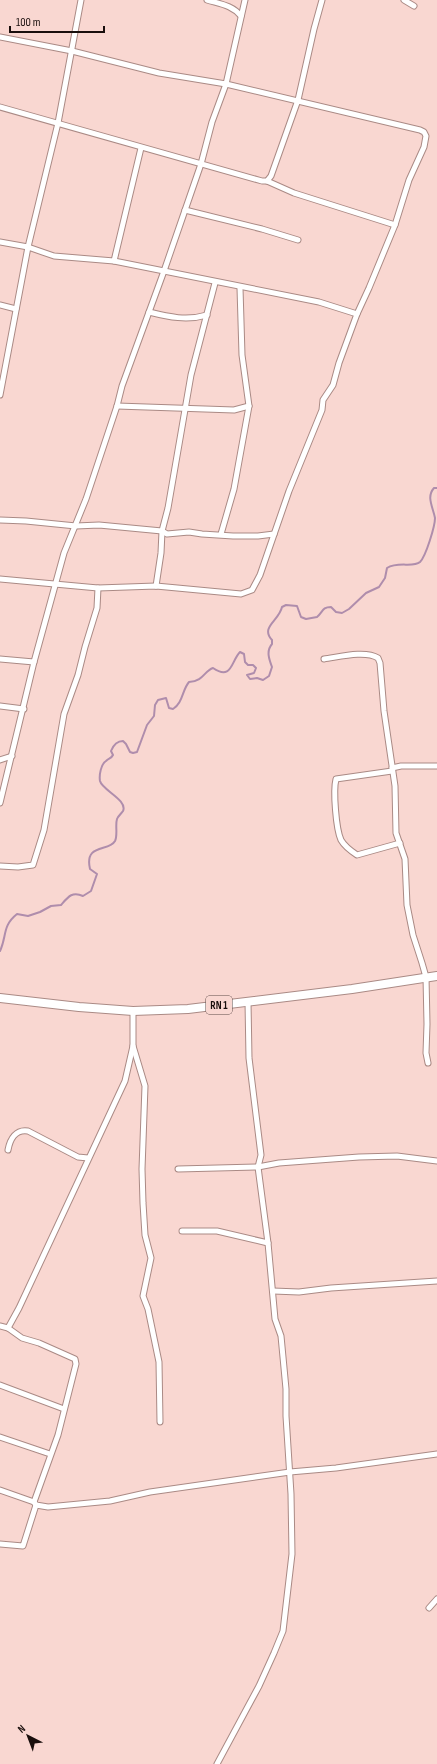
<svg xmlns="http://www.w3.org/2000/svg" width="437" height="1764" font-family="'Sofia Sans Condensed',sans-serif">
<style>
.lines{fill:none;stroke-linecap:round;stroke-linejoin:round}
.stream{stroke:#af8dac;stroke-width:2}
.minor-casing{stroke:#aa8a85;stroke-width:7}
.primary-casing{stroke:#aa8a85;stroke-width:10}
.minor{stroke:#fff;stroke-width:5}
.primary{stroke:#fff;stroke-width:8}
.labels{text-anchor:middle;dominant-baseline:central;stroke-width:3;stroke-linejoin:round;paint-order:stroke}
.shield{fill:#f9d7d1;stroke:#5c4a47;stroke-width:1}
.shield-label{font-size:11px;font-weight:bold;fill:#190e0c}
</style>
<rect width="100%" height="100%" fill="#f9d7d1"/>
<g class="lines">
<!-- stream -->
<path class="stream" d="M0,951C7,936 2,926 17,914L28,916L40,912L51,906L61,905C68,897 72,891 83,896L91,891L97,874L90,869C84,843 109,852 115,841C118,835 115,825 117,819C118,816 121,814 123,811C128,800 102,790 100,781C99,775 101,764 106,761C109,758 111,759 113,755L111,751C113,746 117,741 123,741L126,744L130,752L133,753L137,752L147,725L154,716L155,705L158,700L166,698L169,708L173,709C183,703 182,690 189,682C204,681 204,671 213,668C232,681 231,661 240,652L244,654L245,662L248,665H253L256,668L254,673L247,675L250,679L257,678L263,680L269,676L272,667C269,659 266,651 272,644V640C260,627 279,621 282,607L286,605L297,606L301,617L306,619L317,617C323,612 322,607 331,607L336,612L342,613L349,609L366,593L379,587L385,578L387,568C398,561 413,568 420,562C426,556 435,526 435,518C433,507 426,497 434,488H437"/>
<!-- minor casing -->
<g class="minor-casing">
<g id="minor">
<path d="M207,0C220,4 232,5 241,16"/>
<path d="M404,0L414,6"/>
<path d="M0,37L72,51L159,73L226,84L420,130L424,132L426,136L424,147L409,180L395,225L369,288L357,314L339,363L333,385L323,400L322,410L289,491L260,575L252,590L241,594L156,586L98,588L0,579"/>
<path d="M0,107L262,181H267L271,176L298,100L314,29L322,0"/>
<path d="M267,181L294,193L395,225"/>
<path d="M185,210L262,229L298,240"/>
<path d="M0,242L28,247L54,256L114,261L319,302L357,314"/>
<path d="M114,261L141,148"/>
<path d="M0,305L16,309"/>
<path d="M149,312C169,317 187,321 207,315"/>
<path d="M0,395L28,247L58,123L81,0"/>
<path d="M117,406L234,410L249,406"/>
<path d="M0,520L26,521L76,526L99,525L162,531L167,534L189,532L202,534L233,536H258L274,534"/>
<path d="M221,534L234,489L249,406L242,355L240,288"/>
<path d="M156,586L161,553L162,531L168,508L191,375L215,283"/>
<path d="M0,659L34,662"/>
<path d="M324,659C339,657 365,650 378,658L380,663L384,711L395,786L396,833L405,859L407,905L413,935L422,963L426,977L427,1024L426,1053L428,1063"/>
<path d="M0,706L24,709"/>
<path d="M0,760L12,756"/>
<path d="M392,768L401,766H437"/>
<path d="M392,771L336,779C333,791 336,829 341,840C345,847 351,851 357,855L400,843"/>
<path d="M0,803L34,662L64,553L86,499L117,406L122,386L164,271L201,164L212,122L226,84L245,0"/>
<path d="M0,866L18,867L33,865L44,830L64,714L78,675L85,647L97,608L98,588"/>
<path d="M133,1046L145,1086L142,1169L143,1203L145,1235L151,1258L143,1296L148,1309L159,1362L160,1422"/>
<path d="M8,1150C10,1139 16,1129 28,1131L78,1157L88,1158"/>
<path d="M178,1169L258,1167L279,1163L359,1157L397,1156L437,1161"/>
<path d="M182,1231H217L268,1243"/>
<path d="M273,1291L299,1292L331,1288L437,1281"/>
<path d="M0,1326L8,1328L19,1308L125,1081L133,1046V1011"/>
<path d="M8,1328L22,1338L39,1343L75,1359L76,1364L58,1435L34,1502"/>
<path d="M0,1385L64,1409"/>
<path d="M0,1437L50,1454"/>
<path d="M0,1490L34,1502L36,1505L48,1507L110,1501L150,1492L290,1472L336,1468L437,1454"/>
<path d="M0,1544L23,1546L36,1505"/>
<path d="M429,1608L437,1599"/>
<path d="M217,1764L259,1686L274,1653L283,1631L292,1554L291,1494L286,1416V1389L281,1336L275,1319L268,1243L258,1167L261,1155L249,1058L248,1002"/>
</g>
</g>
<!-- primary casing -->
<g class="primary-casing">
<path id="primary" d="M0,998L79,1007L133,1011L188,1009L352,989L437,976"/>
</g>
<!-- minor -->
<use href="#minor" class="minor"/>
<!-- primary -->
<use href="#primary" class="primary"/>
</g>
<g class="labels">
<!-- shield labels -->
<rect class="shield" x="206" y="996" width="26" height="18" rx="3"/>
<g class="shield-label">
<text x="219" y="1005">RN 1</text>
</g>
</g>
<!-- north arrow -->
<g transform="translate(28 1736) rotate(318)" stroke="#f9d7d1" stroke-width="3" paint-order="stroke">
<path d="M0-3L7 15L0 10L-7 15Z" fill="#190e0c"/>
<text y="-6" font-size="11" font-weight="bold" text-anchor="middle" fill="#190e0c">N</text>
</g>
<!-- scale -->
<path d="M10 26v6h94v-6" fill="none" stroke="#190e0c" stroke-width="2"/>
<text x="16" y="26" font-size="12" fill="#190e0c" stroke="#f9d7d1" stroke-width="3" paint-order="stroke">100 m</text>
</svg>
